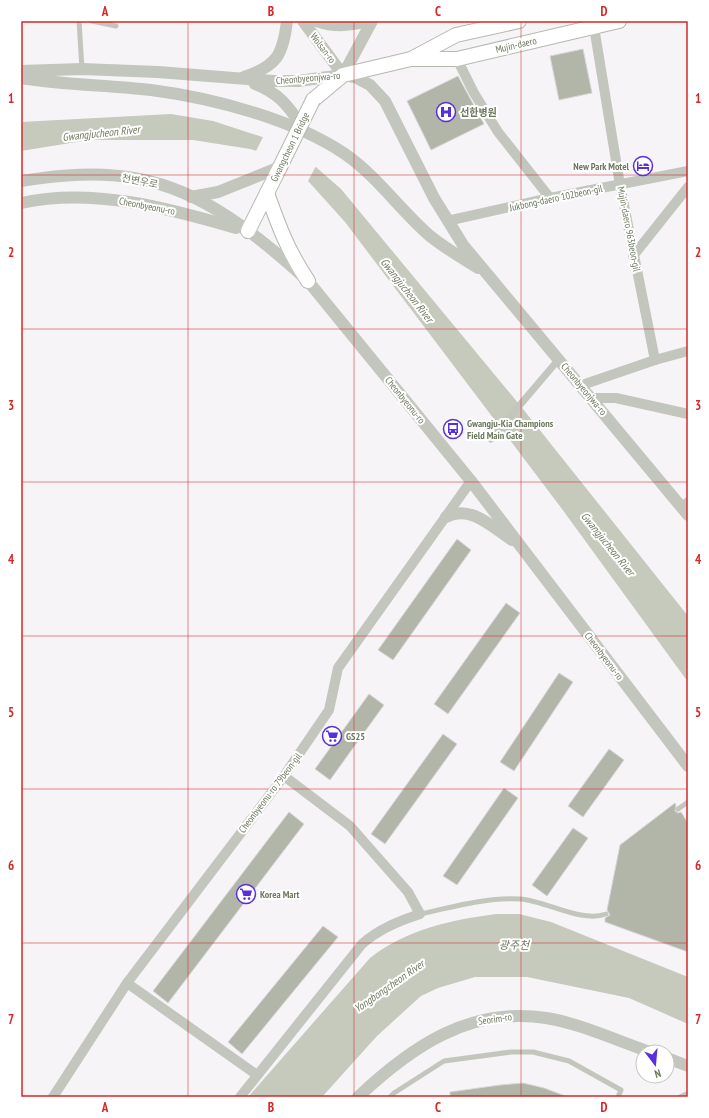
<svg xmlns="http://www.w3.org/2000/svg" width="709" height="1118" font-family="'PT Sans Narrow','Noto Sans KR',sans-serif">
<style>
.water{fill:#c6cabc}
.pier{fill:#f7f4f7}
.building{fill:#b2b6a9;stroke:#d8d6d8}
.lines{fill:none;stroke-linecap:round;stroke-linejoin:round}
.secondary-casing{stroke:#b4b9ae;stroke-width:16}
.service{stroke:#c2c6bd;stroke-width:5}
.pedestrian{stroke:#c2c6bd;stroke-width:7}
.minor{stroke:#c2c6bd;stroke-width:10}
.tertiary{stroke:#c2c6bd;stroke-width:12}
.secondary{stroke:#fff;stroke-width:14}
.secondary-bridge-casing{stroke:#b4b9ae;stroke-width:16;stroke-linecap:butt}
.secondary-bridge{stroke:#fff;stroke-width:14}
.grid{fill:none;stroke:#d62828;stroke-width:1;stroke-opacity:0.55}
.labels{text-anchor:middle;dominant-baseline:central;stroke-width:4;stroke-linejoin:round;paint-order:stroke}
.street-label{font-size:10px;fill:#6d785e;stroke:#fff}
.poi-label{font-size:10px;font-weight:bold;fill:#6d785e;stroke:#fff;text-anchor:start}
.water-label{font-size:11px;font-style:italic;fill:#71785e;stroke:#fff}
.neatline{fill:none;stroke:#d62828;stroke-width:1.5}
.grid-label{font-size:13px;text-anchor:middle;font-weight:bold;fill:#d62828}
</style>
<rect width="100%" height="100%" fill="#f7f4f7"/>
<!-- water -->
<g class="water">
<path d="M171,114L213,121L293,147L341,189L523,409L688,616V682L562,509L345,222L309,182L289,164L270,155L250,149L193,140H89L21,151V122Z"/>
<path d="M496,914H519L551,922L688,977V1024L629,998L527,977H475L438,988L421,996L377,1036L322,1097H248L370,958C407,929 451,920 496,914Z"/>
</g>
<!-- pier -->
<path class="pier" d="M264,135L294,145L317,164L307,183L288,166L269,157L255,153Z"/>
<!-- building -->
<g class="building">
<path d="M583,49L592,93L559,100L550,56Z"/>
<path d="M458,76L484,124L431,150L407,101Z"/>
<path d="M457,539L471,550L393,660L378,650Z"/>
<path d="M506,603L520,613L448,714L434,704Z"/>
<path d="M559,673L573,682L514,771L500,762Z"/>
<path d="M369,694L384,705L330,780L315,769Z"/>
<path d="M443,734L457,744L385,844L371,834Z"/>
<path d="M609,749L624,760L583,817L568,806Z"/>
<path d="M504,788L518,798L457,885L443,876Z"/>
<path d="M675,803L676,805L675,811L678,813L681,812L688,823V952L605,922V918L610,915L607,910L620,845Z"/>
<path d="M289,812L304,824L168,1003L153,991Z"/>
<path d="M573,828L588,838L547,896L532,885Z"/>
<path d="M323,926L338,937L242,1054L228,1042Z"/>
<path d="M523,1083L544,1088L568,1097H450V1092L500,1085Z"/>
</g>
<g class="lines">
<!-- secondary casing -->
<g class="secondary-casing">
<g id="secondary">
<path d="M413,58L456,35L519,21"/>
<path d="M313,100L343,75L411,59H457L619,21"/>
<path d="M267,193C279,227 288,251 308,281"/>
<path d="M248,231L280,167"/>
</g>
</g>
<!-- service -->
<g class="service">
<path d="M79,21L82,69"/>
<path d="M92,21L116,26"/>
<path d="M681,505L688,499"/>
<path d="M678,809L688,802"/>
<path d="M420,914C452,907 487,897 520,899C547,901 581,923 606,914"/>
<path d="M390,1097L394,1093L444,1061L511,1052H533L569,1061L621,1090L618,1097"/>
<path d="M680,1097L686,1094L687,1097"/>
</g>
<!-- pedestrian -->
<path class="pedestrian" d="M491,439L559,359"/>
<!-- minor -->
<g class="minor">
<path d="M594,27L620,185L655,360"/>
<path d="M457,59L474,93L498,132L550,198"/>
<path d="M447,221L550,198L688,171"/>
<path d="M633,256L688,187"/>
<path d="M582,385L655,360L688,351"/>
<path d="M592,398H616L688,414"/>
<path d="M127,983L257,1075"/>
<path d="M53,1097L127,983L284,776L329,710L338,668L471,481"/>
<path d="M240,1097L362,944C379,929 399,921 420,914L408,892L350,826L284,776"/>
</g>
<!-- tertiary -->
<g class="tertiary">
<path d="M303,21L343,75"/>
<path d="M317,21C336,28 351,25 370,21"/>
<path d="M21,71L82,69L158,72L273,81H298L343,75L355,77L370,85L385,101L434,198L463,245L688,515"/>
<path d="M343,75L372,21"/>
<path d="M244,77C277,66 283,55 287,21"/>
<path d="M21,78C64,85 108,85 151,90C213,98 293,119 345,154C378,177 400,210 430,236C445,248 462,258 478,268"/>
<path d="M255,84C278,93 287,104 301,125"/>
<path d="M21,181C59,175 100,171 139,179C204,191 260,237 308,281L471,481L688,766"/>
<path d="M191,197L218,192L280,167"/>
<path d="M21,203C92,187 168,208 236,228"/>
<path d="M446,517C470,504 492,527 512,540"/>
<path d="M667,1058L688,1066"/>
<path d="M358,1097C411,1047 470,1006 546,1018C579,1023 618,1041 650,1052"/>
</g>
<!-- secondary -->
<use href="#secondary" class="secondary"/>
<!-- secondary-bridge casing -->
<g class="secondary-bridge-casing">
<path id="secondary-bridge" d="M280,167L313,100"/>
</g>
<!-- secondary-bridge -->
<use href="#secondary-bridge" class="secondary-bridge"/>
</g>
<!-- grid -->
<path class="grid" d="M188,21V1097M354,21V1097M521,21V1097M21,175H688M21,329H688M21,482H688M21,636H688M21,789H688M21,943H688"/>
<!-- icons -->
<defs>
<g id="hospital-ring" transform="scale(1)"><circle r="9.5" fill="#fff" stroke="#592fdb" stroke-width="1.5"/><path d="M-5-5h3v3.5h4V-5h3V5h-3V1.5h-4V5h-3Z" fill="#592fdb"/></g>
<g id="hotel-ring" transform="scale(1)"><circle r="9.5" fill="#fff" stroke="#592fdb" stroke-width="1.5"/><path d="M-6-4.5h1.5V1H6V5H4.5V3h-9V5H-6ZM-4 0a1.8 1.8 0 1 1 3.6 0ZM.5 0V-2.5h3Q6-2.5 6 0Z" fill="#592fdb"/></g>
<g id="bus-ring" transform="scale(1)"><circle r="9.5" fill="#fff" stroke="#592fdb" stroke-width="1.5"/><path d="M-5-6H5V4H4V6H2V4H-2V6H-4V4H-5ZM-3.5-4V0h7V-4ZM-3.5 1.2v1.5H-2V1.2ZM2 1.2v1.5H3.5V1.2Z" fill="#592fdb"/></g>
<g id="supermarket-ring" transform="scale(1)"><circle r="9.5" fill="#fff" stroke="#592fdb" stroke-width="1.5"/><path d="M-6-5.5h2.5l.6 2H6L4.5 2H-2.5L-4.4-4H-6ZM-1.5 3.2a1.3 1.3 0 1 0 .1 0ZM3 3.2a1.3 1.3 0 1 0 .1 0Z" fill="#592fdb"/></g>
</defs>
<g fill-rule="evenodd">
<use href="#hospital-ring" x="446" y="112"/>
<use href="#hotel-ring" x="643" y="166"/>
<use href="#bus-ring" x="453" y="429"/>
<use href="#supermarket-ring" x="332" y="736"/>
<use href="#supermarket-ring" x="246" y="894"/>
</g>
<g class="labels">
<!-- street labels -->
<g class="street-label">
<text transform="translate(516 45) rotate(-13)">Mujin-daero</text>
<text transform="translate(323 48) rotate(53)">Wolsan-ro</text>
<text transform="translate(308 78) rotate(-5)">Cheonbyeonjwa-ro</text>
<text transform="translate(290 147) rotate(-64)">Gwangcheon 1 Bridge</text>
<text transform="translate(140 181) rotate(11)">천변우로</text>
<text transform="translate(556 198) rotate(-12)">Jukbong-daero 102beon-gil</text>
<text transform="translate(147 206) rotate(11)">Cheonbyeonu-ro</text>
<text transform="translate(629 229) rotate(79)">Mujin-daero 963beon-gil</text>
<text transform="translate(584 389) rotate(50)">Cheonbyeonjwa-ro</text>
<text transform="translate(405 400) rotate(51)">Cheonbyeonu-ro</text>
<text transform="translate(604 656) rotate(53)">Cheonbyeonu-ro</text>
<text transform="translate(270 793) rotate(-53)">Cheonbyeonu-ro 79beon-gil</text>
<text transform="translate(495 1019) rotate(-8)">Seorim-ro</text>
</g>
<!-- poi labels -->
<g class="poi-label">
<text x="460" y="112">선한병원</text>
<text x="629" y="166" text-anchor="end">New Park Motel</text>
<text x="467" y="423">Gwangju-Kia Champions<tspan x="467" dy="12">Field Main Gate</tspan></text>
<text x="346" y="736">GS25</text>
<text x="260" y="894">Korea Mart</text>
</g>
<!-- water labels -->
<g class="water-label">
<text transform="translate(101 133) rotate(-6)">Gwangjucheon River</text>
<text transform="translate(407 290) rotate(52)">Gwangjucheon River</text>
<text transform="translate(608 544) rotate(51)">Gwangjucheon River</text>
<text x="514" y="945">광주천</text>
<text transform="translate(389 986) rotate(-35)">Yongbongcheon River</text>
</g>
</g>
<!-- border -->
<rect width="709" height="1118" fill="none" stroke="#ffffff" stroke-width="44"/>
<!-- north arrow -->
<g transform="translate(655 1064) rotate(164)"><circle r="19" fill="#ffffff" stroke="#c5c9bf"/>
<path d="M0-3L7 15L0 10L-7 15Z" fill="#592fdb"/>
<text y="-6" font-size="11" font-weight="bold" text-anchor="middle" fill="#6d785e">N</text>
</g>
<rect x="22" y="22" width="665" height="1074" class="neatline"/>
<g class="grid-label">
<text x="105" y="16">A</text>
<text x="271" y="16">B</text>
<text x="438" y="16">C</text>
<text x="604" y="16">D</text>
<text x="11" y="103">1</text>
<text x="698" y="103">1</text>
<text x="11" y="257">2</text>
<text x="698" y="257">2</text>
<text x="11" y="410">3</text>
<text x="698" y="410">3</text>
<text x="11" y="564">4</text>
<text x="698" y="564">4</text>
<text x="11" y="717">5</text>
<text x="698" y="717">5</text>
<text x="11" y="870">6</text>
<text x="698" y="870">6</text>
<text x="11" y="1024">7</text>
<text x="698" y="1024">7</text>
<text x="105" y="1112">A</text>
<text x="271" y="1112">B</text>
<text x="438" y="1112">C</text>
<text x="604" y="1112">D</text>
</g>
</svg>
